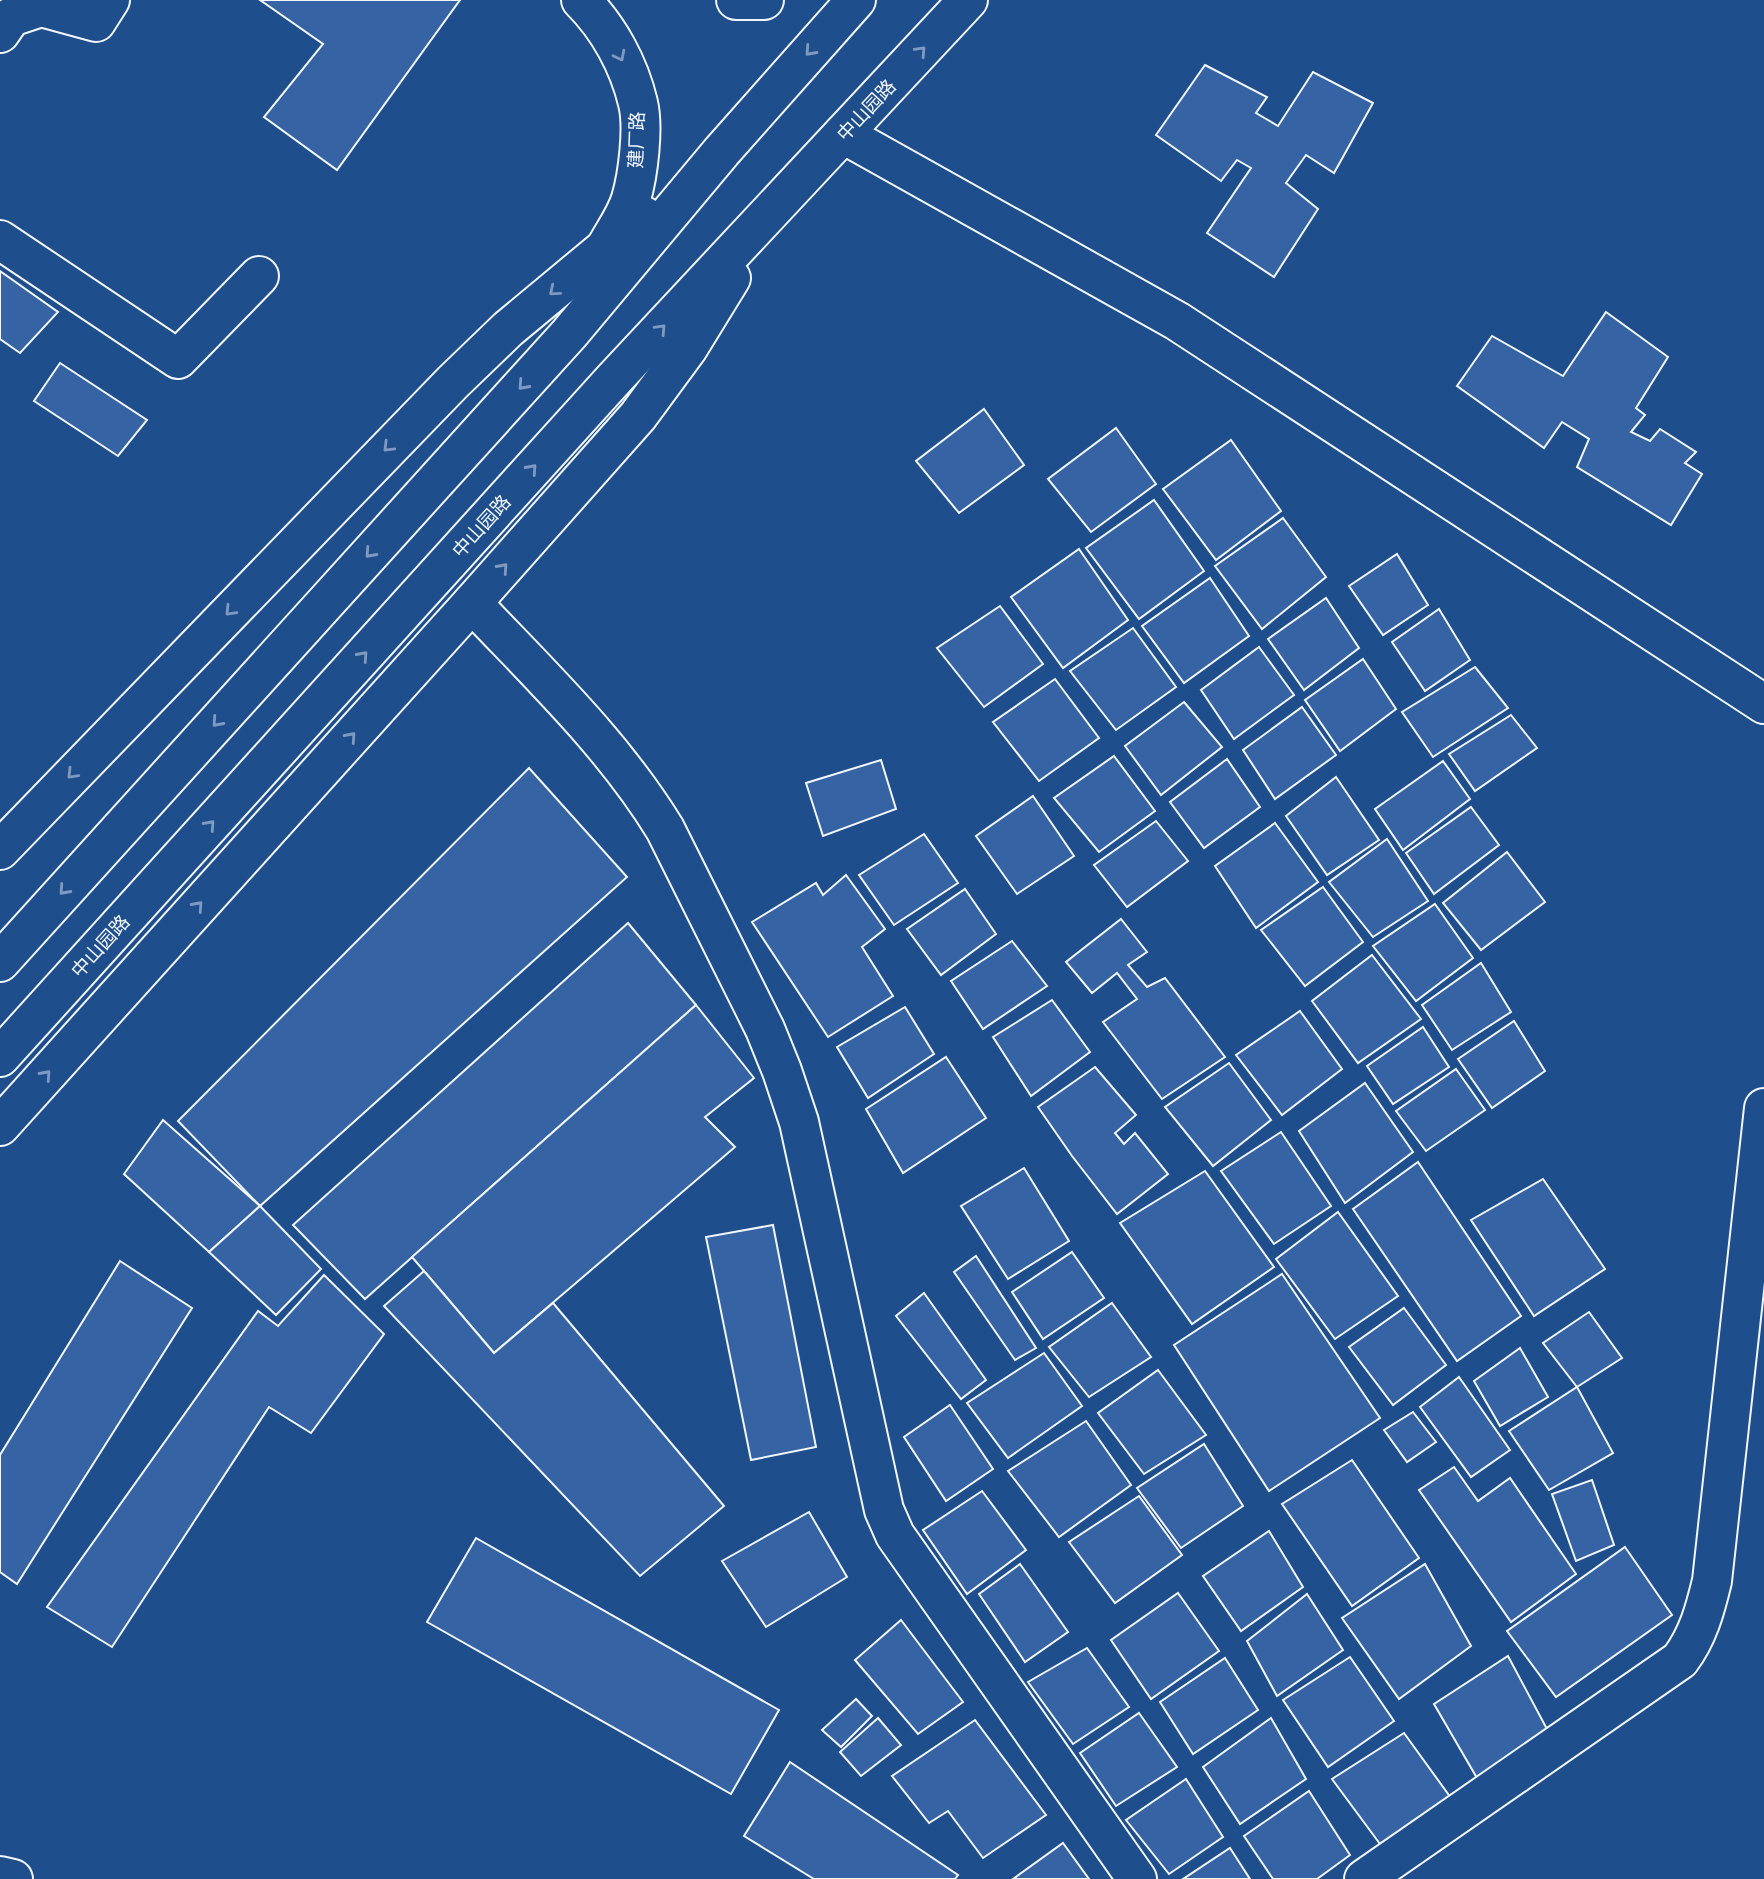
<svg xmlns="http://www.w3.org/2000/svg" width="1764" height="1879" font-family="'Noto Sans','Noto Sans SC',sans-serif">
<style>
.building{fill:#3563a3;stroke:#f2f6ff;stroke-width:2}
.lines{fill:none;stroke-linecap:round;stroke-linejoin:round}
.minor-casing{stroke:#f2f6ff;stroke-width:42}
.major-casing{stroke:#f2f6ff;stroke-width:42}
.highway-casing{stroke:#f2f6ff;stroke-width:42}
.minor{stroke:#1f4e8c;stroke-width:38}
.major{stroke:#1f4e8c;stroke-width:38}
.highway{stroke:#1f4e8c;stroke-width:38}
.oneway{stroke:#7e9ac0}
.labels{text-anchor:middle;dominant-baseline:central;stroke-width:5;stroke-linejoin:round;paint-order:stroke}
.street-label{font-size:19px;fill:#f2f6ff;stroke:#1f4e8c}
</style>
<rect width="100%" height="100%" fill="#1f4e8c"/>
<!-- building -->
<g class="building">
<path d="M260,0H460L337,170L264,117L323,44Z"/>
<path d="M1205,65L1267,97L1256,113L1278,126L1313,72L1373,103L1334,173L1306,155L1286,183L1318,209L1274,277L1207,233L1251,168L1237,160L1221,181L1156,135Z"/>
<path d="M0,271L58,312L20,353L0,339Z"/>
<path d="M1606,312L1668,357L1636,408L1645,415L1631,432L1650,441L1660,429L1696,452L1685,463L1702,474L1671,525L1577,467L1589,439L1562,422L1544,448L1457,386L1492,336L1563,376Z"/>
<path d="M60,363L147,420L118,456L34,401Z"/>
<path d="M984,409L1024,465L959,513L916,461Z"/>
<path d="M1116,428L1156,484L1091,532L1048,479Z"/>
<path d="M1231,440L1281,511L1216,560L1163,489Z"/>
<path d="M1154,500L1204,571L1139,619L1086,548Z"/>
<path d="M1283,518L1326,577L1262,629L1215,566Z"/>
<path d="M1079,549L1128,620L1063,668L1011,597Z"/>
<path d="M1397,554L1428,605L1383,635L1349,586Z"/>
<path d="M1210,578L1249,636L1184,683L1142,626Z"/>
<path d="M1326,598L1359,648L1304,690L1268,639Z"/>
<path d="M1000,606L1043,664L984,707L937,648Z"/>
<path d="M1439,609L1470,660L1425,691L1392,642Z"/>
<path d="M1133,628L1176,687L1116,730L1070,671Z"/>
<path d="M1259,647L1294,695L1234,739L1201,690Z"/>
<path d="M1363,659L1396,709L1340,751L1305,700Z"/>
<path d="M1475,667L1508,708L1433,757L1402,712Z"/>
<path d="M1055,679L1099,738L1039,781L993,722Z"/>
<path d="M1184,702L1222,747L1161,795L1125,746Z"/>
<path d="M1302,707L1336,755L1275,799L1243,750Z"/>
<path d="M1511,715L1537,748L1475,791L1449,754Z"/>
<path d="M1114,756L1155,811L1099,852L1054,798Z"/>
<path d="M1227,759L1260,807L1204,848L1170,802Z"/>
<path d="M881,760L896,809L823,836L806,783Z"/>
<path d="M1443,761L1470,799L1403,850L1375,809Z"/>
<path d="M529,768L627,877L260,1206L178,1121Z"/>
<path d="M1336,777L1379,840L1327,875L1286,816Z"/>
<path d="M1033,796L1074,856L1017,894L976,836Z"/>
<path d="M1471,807L1499,845L1434,894L1406,853Z"/>
<path d="M1156,821L1188,861L1127,907L1094,865Z"/>
<path d="M1275,823L1318,882L1256,928L1215,866Z"/>
<path d="M924,834L958,883L894,925L859,875Z"/>
<path d="M1387,839L1428,901L1373,937L1329,882Z"/>
<path d="M1507,852L1545,902L1481,950L1443,903Z"/>
<path d="M846,875L885,929L862,947L893,996L828,1037L752,922L816,883L823,895Z"/>
<path d="M1323,887L1363,942L1305,986L1261,930Z"/>
<path d="M965,889L996,934L941,975L907,929Z"/>
<path d="M1435,904L1473,958L1416,1001L1373,946Z"/>
<path d="M1121,919L1147,952L1128,965L1147,987L1165,978L1225,1057L1162,1099L1103,1022L1137,999L1117,973L1092,993L1066,962Z"/>
<path d="M628,923L696,1005L365,1299L293,1225Z"/>
<path d="M1012,941L1047,986L983,1029L951,981Z"/>
<path d="M1372,955L1421,1019L1358,1063L1312,1001Z"/>
<path d="M1481,963L1511,1012L1452,1050L1422,1005Z"/>
<path d="M1052,1000L1090,1052L1031,1096L993,1037Z"/>
<path d="M696,1005L754,1078L705,1117L735,1147L494,1353L412,1257Z"/>
<path d="M905,1007L934,1054L868,1098L837,1047Z"/>
<path d="M1300,1011L1342,1069L1282,1115L1236,1055Z"/>
<path d="M1514,1021L1545,1071L1492,1108L1458,1059Z"/>
<path d="M1423,1027L1449,1067L1393,1104L1367,1066Z"/>
<path d="M946,1057L986,1118L903,1173L866,1109Z"/>
<path d="M1229,1063L1271,1120L1213,1166L1165,1107Z"/>
<path d="M1095,1067L1136,1115L1115,1133L1124,1144L1135,1133L1168,1174L1117,1214L1072,1156L1038,1107Z"/>
<path d="M1456,1069L1485,1110L1426,1151L1396,1111Z"/>
<path d="M1365,1083L1413,1152L1345,1203L1299,1131Z"/>
<path d="M163,1120L260,1206L209,1252L124,1174Z"/>
<path d="M1281,1132L1331,1206L1274,1244L1221,1171Z"/>
<path d="M1418,1162L1521,1316L1457,1361L1353,1209Z"/>
<path d="M1024,1168L1069,1241L1008,1279L961,1206Z"/>
<path d="M1205,1171L1274,1267L1192,1324L1120,1223Z"/>
<path d="M1543,1179L1605,1269L1534,1316L1471,1220Z"/>
<path d="M260,1206L321,1269L276,1315L209,1252Z"/>
<path d="M1338,1212L1398,1296L1335,1339L1276,1259Z"/>
<path d="M773,1225L816,1447L751,1460L706,1237Z"/>
<path d="M1072,1252L1104,1298L1043,1339L1012,1292Z"/>
<path d="M976,1256L1036,1348L1015,1360L954,1272Z"/>
<path d="M120,1261L192,1308L17,1584L0,1572V1455Z"/>
<path d="M424,1271L494,1353L553,1303L724,1506L640,1576L384,1306Z"/>
<path d="M1282,1274L1380,1418L1269,1491L1174,1345Z"/>
<path d="M324,1275L384,1334L311,1433L269,1407L112,1647L47,1607L258,1311L278,1326Z"/>
<path d="M924,1293L986,1380L961,1399L896,1316Z"/>
<path d="M1112,1303L1151,1357L1089,1397L1049,1347Z"/>
<path d="M1404,1308L1446,1365L1393,1405L1349,1347Z"/>
<path d="M1589,1312L1622,1358L1577,1387L1543,1343Z"/>
<path d="M1520,1348L1548,1397L1500,1426L1474,1381Z"/>
<path d="M1044,1353L1082,1406L1008,1458L967,1403Z"/>
<path d="M1158,1370L1206,1435L1144,1474L1098,1413Z"/>
<path d="M1459,1377L1510,1450L1471,1477L1420,1407Z"/>
<path d="M1577,1387L1613,1453L1549,1490L1509,1431Z"/>
<path d="M950,1405L993,1469L946,1501L904,1437Z"/>
<path d="M1413,1412L1436,1442L1407,1462L1384,1430Z"/>
<path d="M1086,1421L1131,1485L1059,1537L1008,1471Z"/>
<path d="M1204,1444L1243,1506L1181,1548L1137,1488Z"/>
<path d="M1352,1460L1419,1558L1352,1606L1282,1504Z"/>
<path d="M1454,1467L1478,1501L1510,1478L1576,1574L1511,1622L1419,1490Z"/>
<path d="M1592,1480L1614,1545L1576,1561L1552,1494Z"/>
<path d="M982,1491L1026,1550L967,1594L923,1530Z"/>
<path d="M1139,1496L1182,1555L1115,1603L1069,1542Z"/>
<path d="M809,1512L847,1577L766,1627L722,1561Z"/>
<path d="M1269,1531L1303,1587L1241,1631L1203,1576Z"/>
<path d="M476,1538L779,1710L731,1794L427,1622Z"/>
<path d="M1625,1547L1672,1615L1556,1697L1507,1631Z"/>
<path d="M1020,1564L1068,1632L1025,1662L979,1594Z"/>
<path d="M1425,1564L1471,1646L1399,1699L1342,1618Z"/>
<path d="M1178,1593L1219,1651L1151,1699L1111,1640Z"/>
<path d="M1307,1594L1343,1650L1277,1696L1247,1641Z"/>
<path d="M901,1620L963,1702L918,1734L855,1660Z"/>
<path d="M1087,1648L1129,1707L1073,1744L1028,1682Z"/>
<path d="M1508,1656L1548,1731L1477,1778L1434,1704Z"/>
<path d="M1350,1657L1394,1721L1328,1767L1283,1700Z"/>
<path d="M1225,1658L1258,1710L1193,1754L1160,1702Z"/>
<path d="M856,1699L872,1716L841,1747L822,1730Z"/>
<path d="M1139,1713L1177,1767L1116,1806L1080,1753Z"/>
<path d="M878,1718L901,1745L861,1776L840,1752Z"/>
<path d="M1271,1718L1306,1779L1240,1824L1203,1767Z"/>
<path d="M975,1720L1046,1815L983,1858L948,1811L929,1823L892,1776Z"/>
<path d="M1404,1733L1451,1798L1380,1844L1332,1779Z"/>
<path d="M790,1762L958,1875L955,1879H814L744,1836Z"/>
<path d="M1186,1779L1223,1837L1169,1874L1126,1820Z"/>
<path d="M1309,1791L1350,1855L1317,1879H1273L1244,1836Z"/>
<path d="M1063,1843L1089,1879H1013Z"/>
<path d="M1230,1848L1250,1879H1183Z"/>
</g>
<g class="lines">
<!-- minor casing -->
<g class="minor-casing">
<g id="minor">
<path d="M581,0C609,28 629,65 638,103C644,128 638,175 631,199C626,216 614,232 606,247"/>
<path d="M736,0H764"/>
<path d="M0,33L11,17L41,7L96,22L110,0"/>
<path d="M843,134L1177,321L1764,704"/>
<path d="M0,240L178,359L259,276"/>
<path d="M472,603C540,675 613,744 665,829L765,1029L782,1071L799,1122L884,1510L895,1535L1137,1879"/>
<path d="M1364,1879L1680,1660C1698,1636 1705,1610 1712,1581L1764,1108"/>
</g>
</g>
<!-- major casing -->
<g class="major-casing">
<g id="major">
<path d="M0,850L453,382L508,329L644,216"/>
<path d="M0,962L569,334L722,151L856,0"/>
<path d="M0,1057L614,379L968,0"/>
<path d="M0,1126L472,603L638,416L688,348L731,278"/>
</g>
</g>
<!-- highway casing -->
<g class="highway-casing">
<path id="highway" d="M0,1876L13,1879"/>
</g>
<!-- minor -->
<use href="#minor" class="minor"/>
<!-- major -->
<use href="#major" class="major"/>
<!-- highway -->
<use href="#highway" class="highway"/>
</g>
<!-- one-way arrows -->
<defs><path id="oneway-chevron" d="M-2-3.5L2.5 0L-2 3.5" fill="none" stroke-width="1.6" stroke-linecap="round" stroke-linejoin="round" transform="scale(1.75)"/></defs>
<g class="oneway">
<use href="#oneway-chevron" transform="translate(810 51) rotate(132)"/>
<use href="#oneway-chevron" transform="translate(921 51) rotate(-47)"/>
<use href="#oneway-chevron" transform="translate(620 56) rotate(63)"/>
<use href="#oneway-chevron" transform="translate(554 291) rotate(140)"/>
<use href="#oneway-chevron" transform="translate(661 329) rotate(-47)"/>
<use href="#oneway-chevron" transform="translate(523 385) rotate(132)"/>
<use href="#oneway-chevron" transform="translate(388 447) rotate(135)"/>
<use href="#oneway-chevron" transform="translate(532 469) rotate(-48)"/>
<use href="#oneway-chevron" transform="translate(370 553) rotate(132)"/>
<use href="#oneway-chevron" transform="translate(503 568) rotate(-48)"/>
<use href="#oneway-chevron" transform="translate(230 611) rotate(134)"/>
<use href="#oneway-chevron" transform="translate(363 656) rotate(-48)"/>
<use href="#oneway-chevron" transform="translate(217 722) rotate(132)"/>
<use href="#oneway-chevron" transform="translate(351 737) rotate(-48)"/>
<use href="#oneway-chevron" transform="translate(72 774) rotate(134)"/>
<use href="#oneway-chevron" transform="translate(210 825) rotate(-48)"/>
<use href="#oneway-chevron" transform="translate(64 890) rotate(132)"/>
<use href="#oneway-chevron" transform="translate(198 906) rotate(-48)"/>
<use href="#oneway-chevron" transform="translate(46 1075) rotate(-48)"/>
</g>
<g class="labels">
<!-- street labels -->
<g class="street-label">
<text transform="translate(866 110) rotate(-47)">中山园路</text>
<text transform="translate(636 140) rotate(-88)">建厂路</text>
<text transform="translate(481 526) rotate(-48)">中山园路</text>
<text transform="translate(100 946) rotate(-48)">中山园路</text>
</g>
</g>
</svg>
